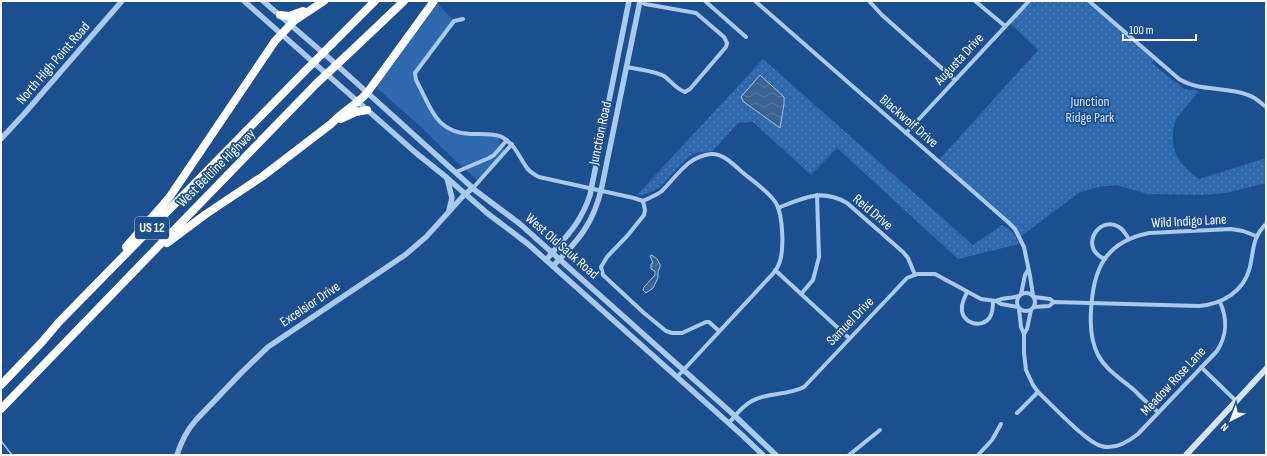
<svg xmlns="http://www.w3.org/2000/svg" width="1267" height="456" font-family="'Sofia Sans Condensed',sans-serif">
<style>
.grass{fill:#2e69ad}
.park{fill:url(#park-dots)}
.water{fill:url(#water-waves);stroke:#9cc4f0}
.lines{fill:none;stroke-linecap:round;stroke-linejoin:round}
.stream{stroke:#9cc4f0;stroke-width:1.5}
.minor{stroke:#a9c9ee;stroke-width:4}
.tertiary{stroke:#a9c9ee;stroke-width:5.5}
.secondary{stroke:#d6e6fa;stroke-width:6}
.motorway{stroke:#fff;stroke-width:8}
.motorway-bridge{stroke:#fff;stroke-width:8}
.labels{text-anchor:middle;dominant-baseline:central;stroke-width:3.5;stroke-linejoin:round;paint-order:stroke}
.shield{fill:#1b4f8f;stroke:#bbcadd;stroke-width:1}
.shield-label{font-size:13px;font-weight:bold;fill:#fff}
.street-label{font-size:14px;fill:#fff;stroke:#1b4f8f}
.park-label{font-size:14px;fill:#cfe3fa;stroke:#1b4f8f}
</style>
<defs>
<pattern id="park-dots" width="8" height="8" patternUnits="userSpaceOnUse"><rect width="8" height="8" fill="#2e69ad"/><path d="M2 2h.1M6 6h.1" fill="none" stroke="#4d80b9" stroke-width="1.8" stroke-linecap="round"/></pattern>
<pattern id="water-waves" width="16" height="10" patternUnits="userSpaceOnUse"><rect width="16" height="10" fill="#3c6290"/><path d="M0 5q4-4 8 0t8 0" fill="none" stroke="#597aa1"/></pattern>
</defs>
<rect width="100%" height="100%" fill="#1b4f8f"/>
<!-- grass -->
<path class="grass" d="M435,1L454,21L416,73V80L437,119L454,131L498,135L501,147L506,151L479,182L443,149L421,127L378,89L376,85Z"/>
<!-- park -->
<g class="park">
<path d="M1029,1H1089L1155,58L1152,63L1184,89L1199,91C1192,100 1183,109 1177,118C1173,125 1173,132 1173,139C1173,158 1185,168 1199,179L1266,158V183L1226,193L1202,195L1148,194L1116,185L1099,187L1080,192L1020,237L1015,229L938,161L1038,50L1009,22Z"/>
<path d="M763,59L973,245L1002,225C1011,229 1015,235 1019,244L958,259L837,148L811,175L753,122L738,123L713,151L696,153L690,156L684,161L660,187L647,194L637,195Z"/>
</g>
<!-- water -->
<g class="water">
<path d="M760,75L784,97V104L780,128L744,102L741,97Z"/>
<path d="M652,255L657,259L660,264V267L658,272V278L653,288L646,293L643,290L644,287L655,275V271L651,269V264L653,263L650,256Z"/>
</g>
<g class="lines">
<!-- stream -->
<path class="stream" d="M1,441L12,455"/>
<!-- minor -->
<g class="minor">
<path d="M705,1L746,37"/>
<path d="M755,1L1008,222L1015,229L1024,247L1030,276L1033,295"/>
<path d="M869,1L882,15L955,80"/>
<path d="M975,1L1005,26"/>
<path d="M1089,1L1179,79C1200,92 1226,86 1248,95C1255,97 1260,102 1266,107"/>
<path d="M463,19L454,21L415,73L416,80C431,107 435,133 471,134C480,134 494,133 502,137C515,145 517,153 525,165C528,171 533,174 539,177L634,198L643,201L645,210L644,215L628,235L607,257L601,267L603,275L644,313L666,331L672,333H682L706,322H709L719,331"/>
<path d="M626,67C637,69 655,71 664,76C671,81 676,89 685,92L690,89L726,47L727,43L724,37L696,13L645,4L640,1"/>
<path d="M906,133L1029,1"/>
<path d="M456,172L489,158L494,155L507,140"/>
<path d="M473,188L512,144"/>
<path d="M643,201C649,198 657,195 662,191C677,176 688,156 711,154C723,153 734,165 742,172C753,181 768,191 776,203C783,215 785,253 778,266C776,271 771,276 767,280L677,377"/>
<path d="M778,208C803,198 821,188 847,203L903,252L908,258L915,275"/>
<path d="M1105,259C1102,258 1099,256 1097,254C1083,240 1102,216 1119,227C1124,230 1126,235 1129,239"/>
<path d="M775,270L849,338"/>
<path d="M967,292C965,297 962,302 962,307C960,323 982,330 990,317C993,312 993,306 993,301"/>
<circle cx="1026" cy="302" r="9"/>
<path d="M801,294L813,280L819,257L817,195"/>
<path d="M1021,294L1025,275L1028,270"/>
<path d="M1034,297L1050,299L1054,302"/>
<path d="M996,301C1003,297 1011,299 1018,296"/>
<path d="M1034,307L1049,306L1054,302L1199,306C1222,304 1244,292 1250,267C1254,249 1252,238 1266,224"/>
<path d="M1019,309L1021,327L1024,334V353L1026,370L1033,385L1038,392C1051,404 1086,442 1101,446C1114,450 1128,442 1138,434L1217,351C1227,335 1228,320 1220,302"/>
<path d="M1024,334L1027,329L1031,310"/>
<path d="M1201,367L1237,402"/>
<path d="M1158,412C1149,405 1141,397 1133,389C1121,379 1106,370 1098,355C1091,341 1090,326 1091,311C1093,269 1105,242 1149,233L1231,229L1243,231L1256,236"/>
<path d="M1017,413L1038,392"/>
<path d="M729,423C736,415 742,406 752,401C767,392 787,396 804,387L907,278L917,274H935L981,299L996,301L1001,304L1018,307"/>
<path d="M849,455L880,430"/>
<path d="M978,455L992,440L1001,424"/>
</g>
<!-- tertiary -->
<g class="tertiary">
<path d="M244,1L416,153L446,177L487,213L528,244L742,435L763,455"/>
<path d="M263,1L329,58L476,191L520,224L735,416L776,455"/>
<path d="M1,139L24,114L122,1"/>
<path d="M447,178L452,198L449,210"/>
<path d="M546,260C566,236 580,225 590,195L629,1"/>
<path d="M553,266C579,240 594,223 602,186L640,1"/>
<path d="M177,455C181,442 187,430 196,420L242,372L268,347L405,255L426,237L465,194L473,188"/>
</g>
<!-- secondary -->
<path class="secondary" d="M1186,455L1266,369"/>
<!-- motorway -->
<g class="motorway">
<path d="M280,15L289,16L303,11"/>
<path d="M332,44L375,1"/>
<path d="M346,56L404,1"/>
<path d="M341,119L356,112L367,110"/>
<path d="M167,243L206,214L263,176L331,124C342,112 356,105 367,93L434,1"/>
<path d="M126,247L162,206L171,195L275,41L294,21L324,1"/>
<path d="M1,385L42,342L59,322L304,72"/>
<path d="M1,409L179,225L317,83"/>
</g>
<!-- motorway-bridge -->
<g class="motorway-bridge">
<path d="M304,72L332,44"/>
<path d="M317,83L346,56"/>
</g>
</g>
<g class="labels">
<!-- shield labels -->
<rect class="shield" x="135" y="217" width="34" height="22" rx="3"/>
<g class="shield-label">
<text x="152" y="228">US 12</text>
</g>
<!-- street labels -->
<g class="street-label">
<text transform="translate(959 59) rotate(-47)">Augusta Drive</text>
<text transform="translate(53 63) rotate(-49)">North High Point Road</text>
<text transform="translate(909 121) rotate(41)">Blackwolf Drive</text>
<text transform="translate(600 133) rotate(-78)">Junction Road</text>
<text transform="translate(216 168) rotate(-45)">West Beltline Highway</text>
<text transform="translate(873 212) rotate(40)">Reid Drive</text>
<text transform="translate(1189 221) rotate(-3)">Wild Indigo Lane</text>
<text transform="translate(562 246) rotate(41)">West Old Sauk Road</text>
<text transform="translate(310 304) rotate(-34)">Excelsior Drive</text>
<text transform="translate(850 321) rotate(-46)">Samuel Drive</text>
<text transform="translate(1173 381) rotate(-47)">Meadow Rose Lane</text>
</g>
<!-- park labels -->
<g class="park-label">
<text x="1090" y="101">Junction<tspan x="1090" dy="16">Ridge Park</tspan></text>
</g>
</g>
<!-- border -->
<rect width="1267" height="456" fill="none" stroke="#ffffff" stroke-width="4"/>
<!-- north arrow -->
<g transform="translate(1231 420) rotate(222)" stroke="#1b4f8f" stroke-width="3" paint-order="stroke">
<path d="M0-3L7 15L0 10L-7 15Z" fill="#ffffff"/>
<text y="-6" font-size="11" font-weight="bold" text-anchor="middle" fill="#ffffff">N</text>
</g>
<!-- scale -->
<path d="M1123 34v6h73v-6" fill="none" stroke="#ffffff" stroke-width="2"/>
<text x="1129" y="34" font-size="12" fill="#ffffff" stroke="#1b4f8f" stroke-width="3" paint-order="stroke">100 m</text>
</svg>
